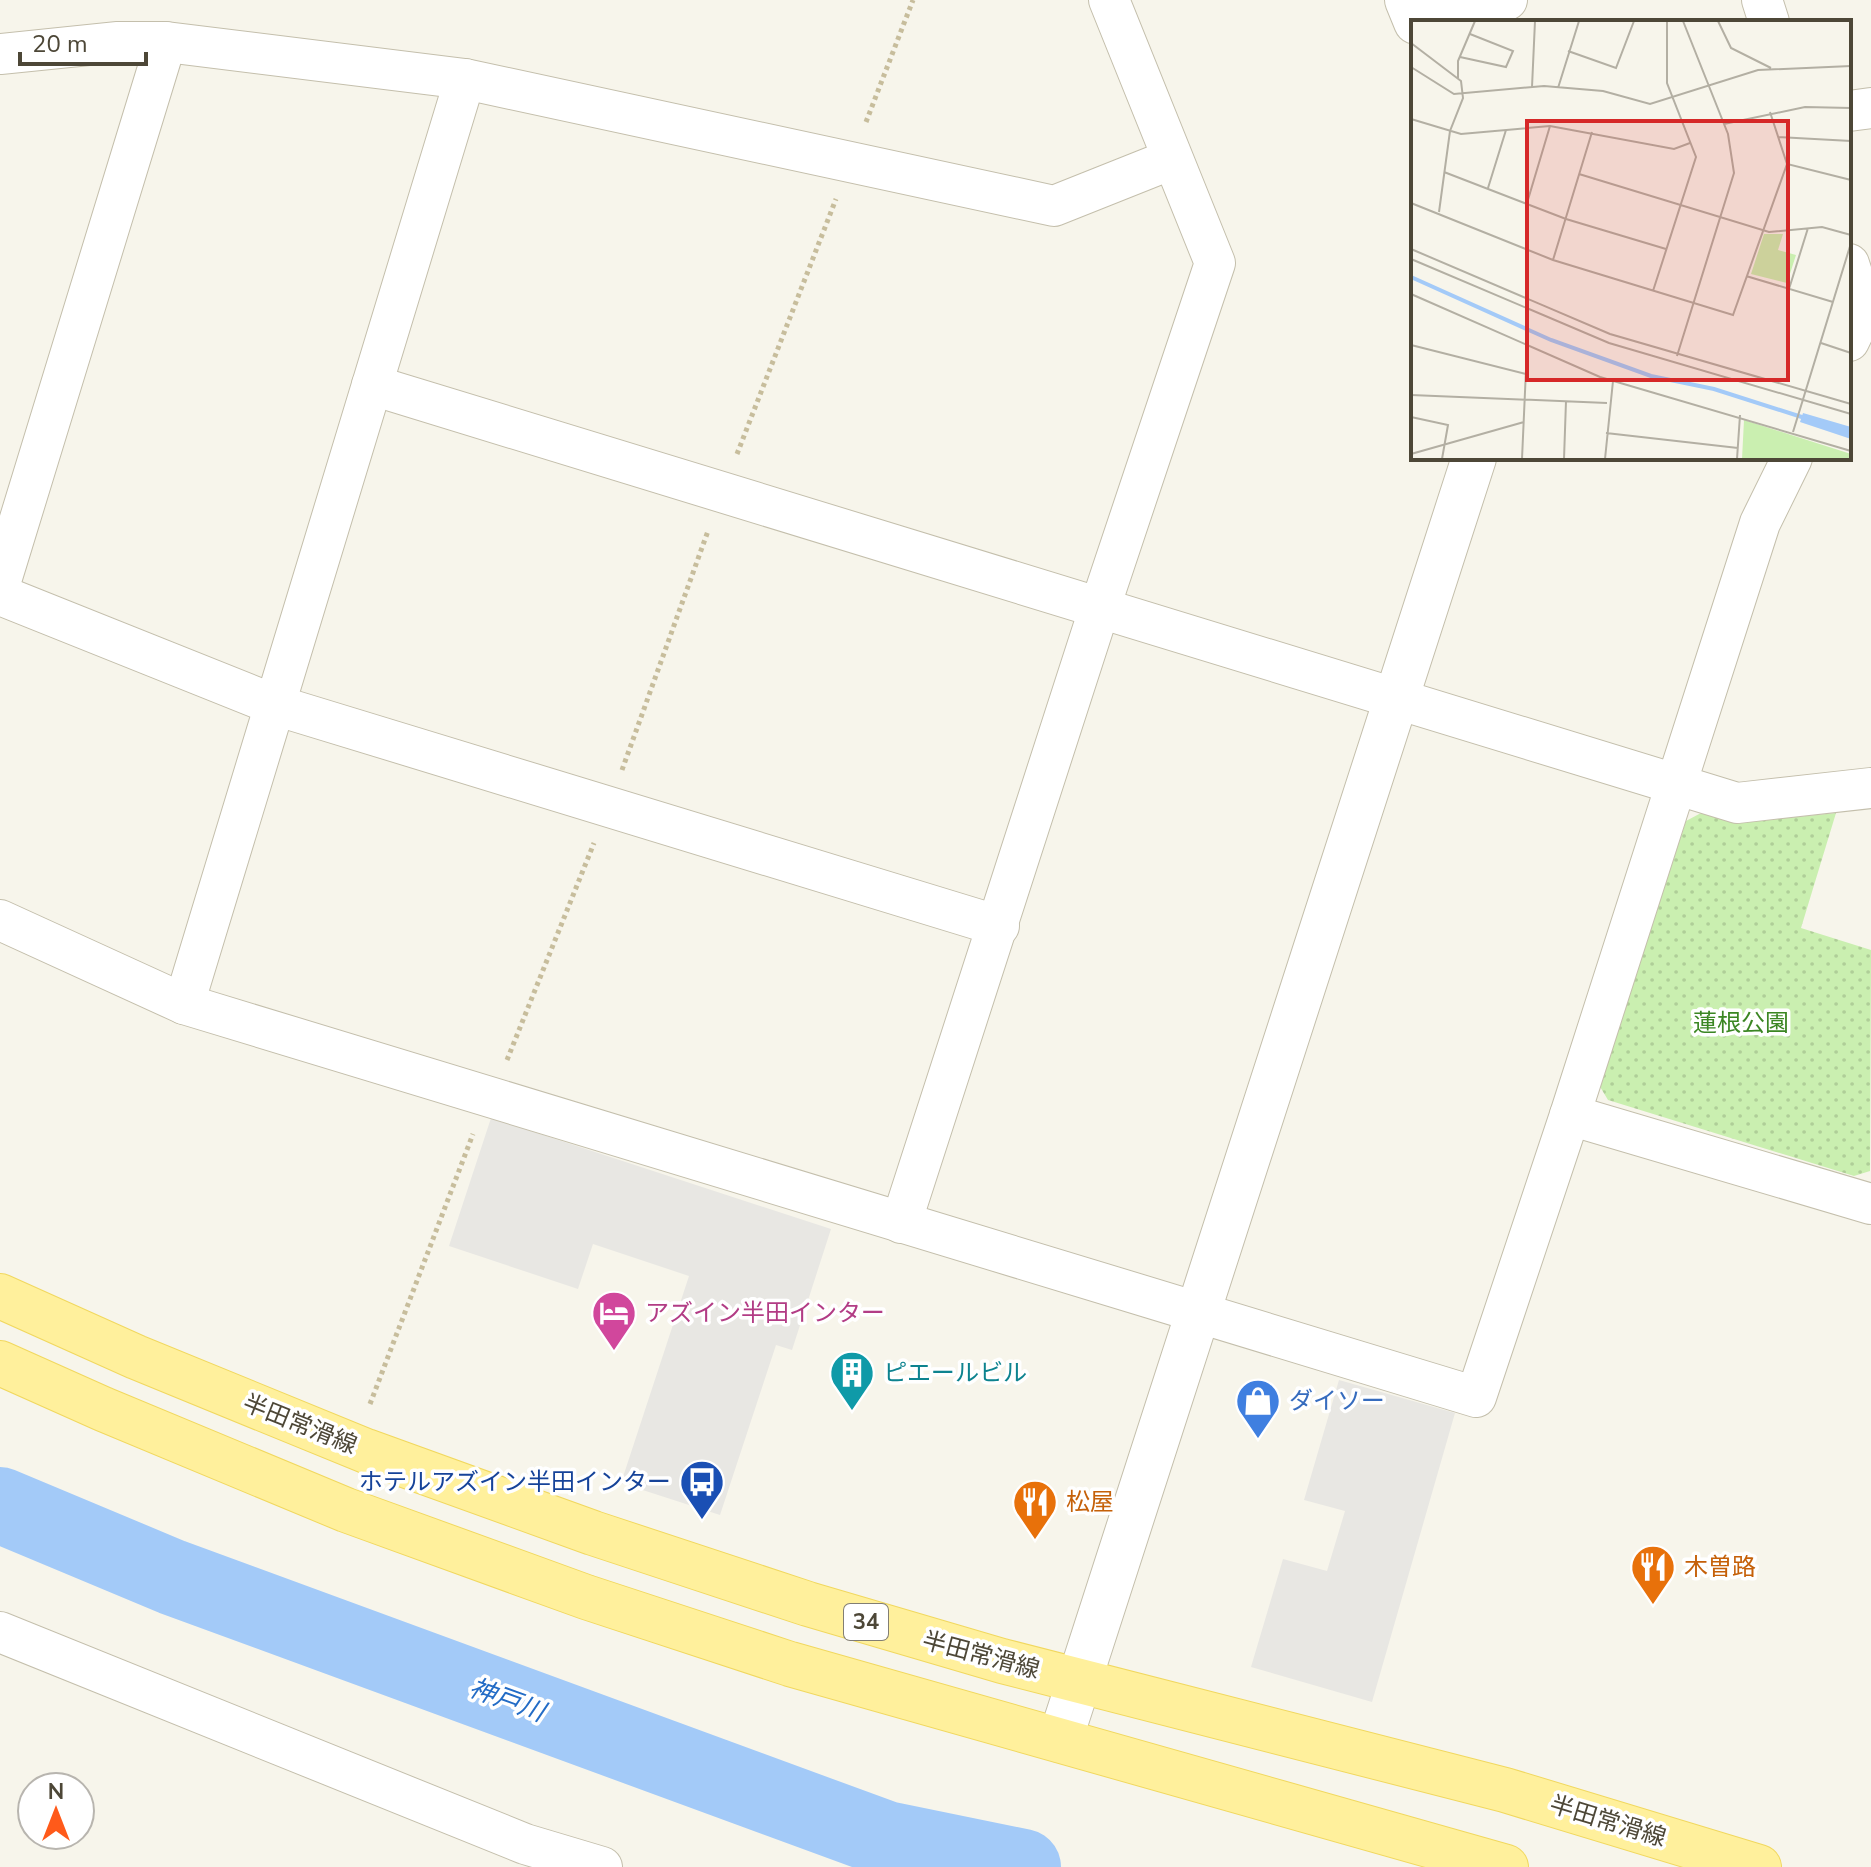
<svg xmlns="http://www.w3.org/2000/svg" width="1871" height="1867" font-family="'Nunito Sans','Noto Sans JP',sans-serif">
<style>
.green{fill:url(#green-dots)}
.parking{fill:#e8e7e3}
.lines{fill:none;stroke-linecap:round;stroke-linejoin:round}
.river{stroke:#a3caf8;stroke-width:76}
.minor-casing{stroke:#c4bfac;stroke-width:42}
.tertiary-casing{stroke:#c4bfac;stroke-width:46}
.primary-casing{stroke:#f1d85f;stroke-width:46}
.path{stroke:#c7bd9c;stroke-width:5;stroke-dasharray:4 4;stroke-linecap:butt}
.minor{stroke:#fff;stroke-width:40}
.tertiary{stroke:#fff;stroke-width:44}
.primary{stroke:#fff09c;stroke-width:44}
.labels{text-anchor:middle;dominant-baseline:central;stroke-width:7;stroke-linejoin:round;paint-order:stroke}
.shield{fill:#fff;stroke:#827e73;stroke-width:2}
.shield-label{font-size:22px;font-weight:bold;fill:#4d4737}
.park-label{font-size:24px;fill:#3b8623;stroke:#fff}
.hotel-label{font-size:24px;fill:#b23c85;stroke:#fff;text-anchor:start}
.culture-label{font-size:24px;fill:#0d838f;stroke:#fff;text-anchor:start}
.shop-label{font-size:24px;fill:#366cbe;stroke:#fff;text-anchor:start}
.street-label{font-size:24px;fill:#4d4737;stroke:#fff}
.transit-label{font-size:24px;fill:#164399;stroke:#fff;text-anchor:end}
.food-label{font-size:24px;fill:#c56008;stroke:#fff;text-anchor:start}
.water-label{font-size:26px;font-style:italic;fill:#236cc6;stroke:#fff}
.inset-river{fill:none;stroke:#a3caf8;stroke-width:4}
.inset-road{fill:none;stroke:#b3afa3;stroke-width:2}
.view{fill:#d62828;fill-opacity:0.15;stroke:#d62828;stroke-width:4}
.inset-edge{fill:none;stroke:#4d4737;stroke-width:4}
</style>
<defs>
<pattern id="green-dots" width="8" height="8" patternUnits="userSpaceOnUse" patternTransform="scale(2)"><rect width="8" height="8" fill="#caefb0"/><path d="M2 2h.1M6 6h.1" fill="none" stroke="#afce98" stroke-width="1.8" stroke-linecap="round"/></pattern>
</defs>
<rect width="100%" height="100%" fill="#f7f5eb"/>
<!-- green -->
<path class="green" d="M1701,813L1735,823L1836,813L1801,928L1871,950L1870,1171L1854,1176L1608,1100L1599,1085L1686,821Z"/>
<!-- parking -->
<g class="parking">
<path d="M491,1118L831,1229L792,1350L776,1345L720,1515L621,1483L689,1276L593,1244L578,1289L449,1246Z"/>
<path d="M1339,1380L1455,1413L1372,1702L1251,1667L1283,1559L1327,1571L1345,1511L1304,1500Z"/>
</g>
<g class="lines">
<!-- river -->
<path class="river" d="M0,1505L172,1577L886,1839L1023,1867"/>
<!-- minor casing -->
<g class="minor-casing">
<g id="minor">
<path d="M1762,0L1769,22"/>
<path d="M1421,22L1507,0"/>
<path d="M0,54L118,42H166L465,79L1054,206L1172,159"/>
<path d="M1849,111L1871,108"/>
<path d="M1849,264L1864,310L1871,312"/>
<path d="M1849,341L1864,310"/>
<path d="M372,385L1737,803L1871,788"/>
<path d="M0,584L166,42"/>
<path d="M0,595L275,705L999,926"/>
<path d="M0,920L184,1004L1476,1397L1570,1115L1760,523L1792,458"/>
<path d="M184,1004L465,79"/>
<path d="M1570,1115L1871,1204"/>
<path d="M901,1223L1099,610L1215,263L1109,0"/>
<path d="M0,1632L525,1844L602,1867"/>
</g>
</g>
<!-- tertiary casing -->
<g class="tertiary-casing">
<g id="tertiary">
<path d="M1407,0L1416,22"/>
<path d="M1060,1740L1474,458"/>
</g>
</g>
<!-- primary casing -->
<g class="primary-casing">
<g id="primary">
<path d="M0,1296L136,1357L366,1451L593,1533L808,1604L1002,1661L1505,1790L1759,1867"/>
<path d="M0,1363L103,1409L346,1510L586,1597L790,1664L1506,1867"/>
</g>
</g>
<!-- path -->
<g class="path">
<path d="M866,122L913,0"/>
<path d="M737,454L836,199"/>
<path d="M622,770L708,531"/>
<path d="M507,1060L594,843"/>
<path d="M370,1404L473,1134"/>
</g>
<!-- minor -->
<use href="#minor" class="minor"/>
<!-- tertiary -->
<use href="#tertiary" class="tertiary"/>
<!-- primary -->
<use href="#primary" class="primary"/>
</g>
<!-- icons -->
<defs>
<g id="hotel-pin" transform="scale(2.3)"><path d="M0 17L-7.5 6A9.5 9.5 0 1 1 7.5 6Z" fill="#d1479c" stroke="#fff"/><path d="M-6-4.5h1.5V1H6V5H4.5V3h-9V5H-6ZM-4 0a1.8 1.8 0 1 1 3.6 0ZM.5 0V-2.5h3Q6-2.5 6 0Z" fill="#fff"/></g>
<g id="building-pin" transform="scale(2.3)"><path d="M0 17L-7.5 6A9.5 9.5 0 1 1 7.5 6Z" fill="#0f9aa8" stroke="#fff"/><path d="M-4-6H4V6H1V3H-1V6H-4ZM-2.5-4.3h1.7v1.8h-1.7ZM.8-4.3h1.7v1.8H.8ZM-2.5-1h1.7V.8h-1.7ZM.8-1h1.7V.8H.8Z" fill="#fff"/></g>
<g id="shop-pin" transform="scale(2.3)"><path d="M0 17L-7.5 6A9.5 9.5 0 1 1 7.5 6Z" fill="#3f7fe0" stroke="#fff"/><path d="M-5-2.5h2.3a2.7 3.5 0 0 1 5.4 0H5L5.5 6h-11ZM-1.5-2.5h3a1.5 2.3 0 0 0-3 0Z" fill="#fff"/></g>
<g id="bus-pin" transform="scale(2.3)"><path d="M0 17L-7.5 6A9.5 9.5 0 1 1 7.5 6Z" fill="#1a4fb4" stroke="#fff"/><path d="M-5-6H5V4H4V6H2V4H-2V6H-4V4H-5ZM-3.5-4V0h7V-4ZM-3.5 1.2v1.5H-2V1.2ZM2 1.2v1.5H3.5V1.2Z" fill="#fff"/></g>
<g id="restaurant-pin" transform="scale(2.3)"><path d="M0 17L-7.5 6A9.5 9.5 0 1 1 7.5 6Z" fill="#e8710a" stroke="#fff"/><path d="M-5-6h1v4h1v-4h1v4h1v-4h1v5L-1.5 .5V6h-2V.5L-5-1ZM5-6V6H3V1.5H1.5Q1.5-4 5-6Z" fill="#fff"/></g>
</defs>
<g fill-rule="evenodd">
<use href="#hotel-pin" x="614" y="1313"/>
<use href="#building-pin" x="852" y="1373"/>
<use href="#shop-pin" x="1258" y="1401"/>
<use href="#bus-pin" x="702" y="1482"/>
<use href="#restaurant-pin" x="1035" y="1502"/>
<use href="#restaurant-pin" x="1653" y="1567"/>
</g>
<g class="labels">
<!-- shield labels -->
<rect class="shield" x="844" y="1604" width="44" height="36" rx="6"/>
<g class="shield-label">
<text x="866" y="1622">34</text>
</g>
<!-- park labels -->
<g class="park-label">
<text x="1741" y="1023">蓮根公園</text>
</g>
<!-- hotel labels -->
<g class="hotel-label">
<text x="645" y="1313">アズイン半田インター</text>
</g>
<!-- culture labels -->
<g class="culture-label">
<text x="883" y="1373">ピエールビル</text>
</g>
<!-- shop labels -->
<g class="shop-label">
<text x="1289" y="1401">ダイソー</text>
</g>
<!-- street labels -->
<g class="street-label">
<text transform="translate(300 1424) rotate(22)">半田常滑線</text>
<text transform="translate(981 1655) rotate(15)">半田常滑線</text>
<text transform="translate(1608 1821) rotate(17)">半田常滑線</text>
</g>
<!-- transit labels -->
<g class="transit-label">
<text x="671" y="1482">ホテルアズイン半田インター</text>
</g>
<!-- food labels -->
<g class="food-label">
<text x="1066" y="1502">松屋</text>
<text x="1684" y="1567">木曽路</text>
</g>
<!-- water labels -->
<g class="water-label">
<text transform="translate(507 1700) rotate(20)">神戸川</text>
</g>
</g>
<!-- overview -->
<g transform="translate(1411 20)">
<rect width="440" height="440" fill="#f7f5eb"/>
<path d="M353,214H372L367,230L385,235L376,263L340,254ZM333,400L440,434V439H331Z" fill="#caefb0"/>
<path d="M392,393L440,407V419L389,402Z" fill="#a3caf8"/>
<path class="inset-river" d="M0,257L140,320L240,356L303,369L397,399"/>
<path class="inset-road" d="M307,1L320,28L360,48M0,23L50,61L52,78L39,111L28,192M157,31L205,48L223,1M49,37L95,47L102,31L59,14M0,47L43,74L133,66L192,71L239,84L347,50L440,46M47,58V41L64,1M121,67L124,1M147,68L168,1M359,92L376,144L440,160M0,99L50,114L139,106L263,129L279,123M313,104L394,87L440,88M367,117L440,121M33,152L155,199L255,229M168,154L358,212L411,207L440,215M77,168L95,110M0,183L142,240L322,295L376,144M116,183L139,106M0,229L199,314L440,384M0,239L198,323L440,394M142,240L181,112M335,256L422,282M378,269L397,208M242,271L285,137L256,63V1M0,274L189,357L440,431M410,323L440,333M0,325L115,354M266,336L323,153L317,114L272,1M0,375L196,383M0,397L37,405L31,439M382,412L440,223M195,413L327,428M0,434L113,402M111,439L116,327M153,439L155,381M194,439L202,361M326,439L329,395"/>
<path class="view" d="M116,101H377V360H116Z"/>
<rect width="440" height="440" class="inset-edge"/>
</g>
<!-- north arrow -->
<g transform="translate(56 1811)"><circle r="38" fill="#ffffff" stroke="#b8b5af" stroke-width="2"/>
<path d="M0-6L14 30L0 20L-14 30Z" fill="#ff5a1a"/>
<text y="-12" font-size="22" font-weight="bold" text-anchor="middle" fill="#4d4737">N</text>
</g>
<!-- scale -->
<path d="M20 52v12h126v-12" fill="none" stroke="#4d4737" stroke-width="4"/>
<text x="32" y="52" font-size="24" fill="#4d4737" stroke="#ffffff" stroke-width="6" paint-order="stroke">20 m</text>
</svg>
